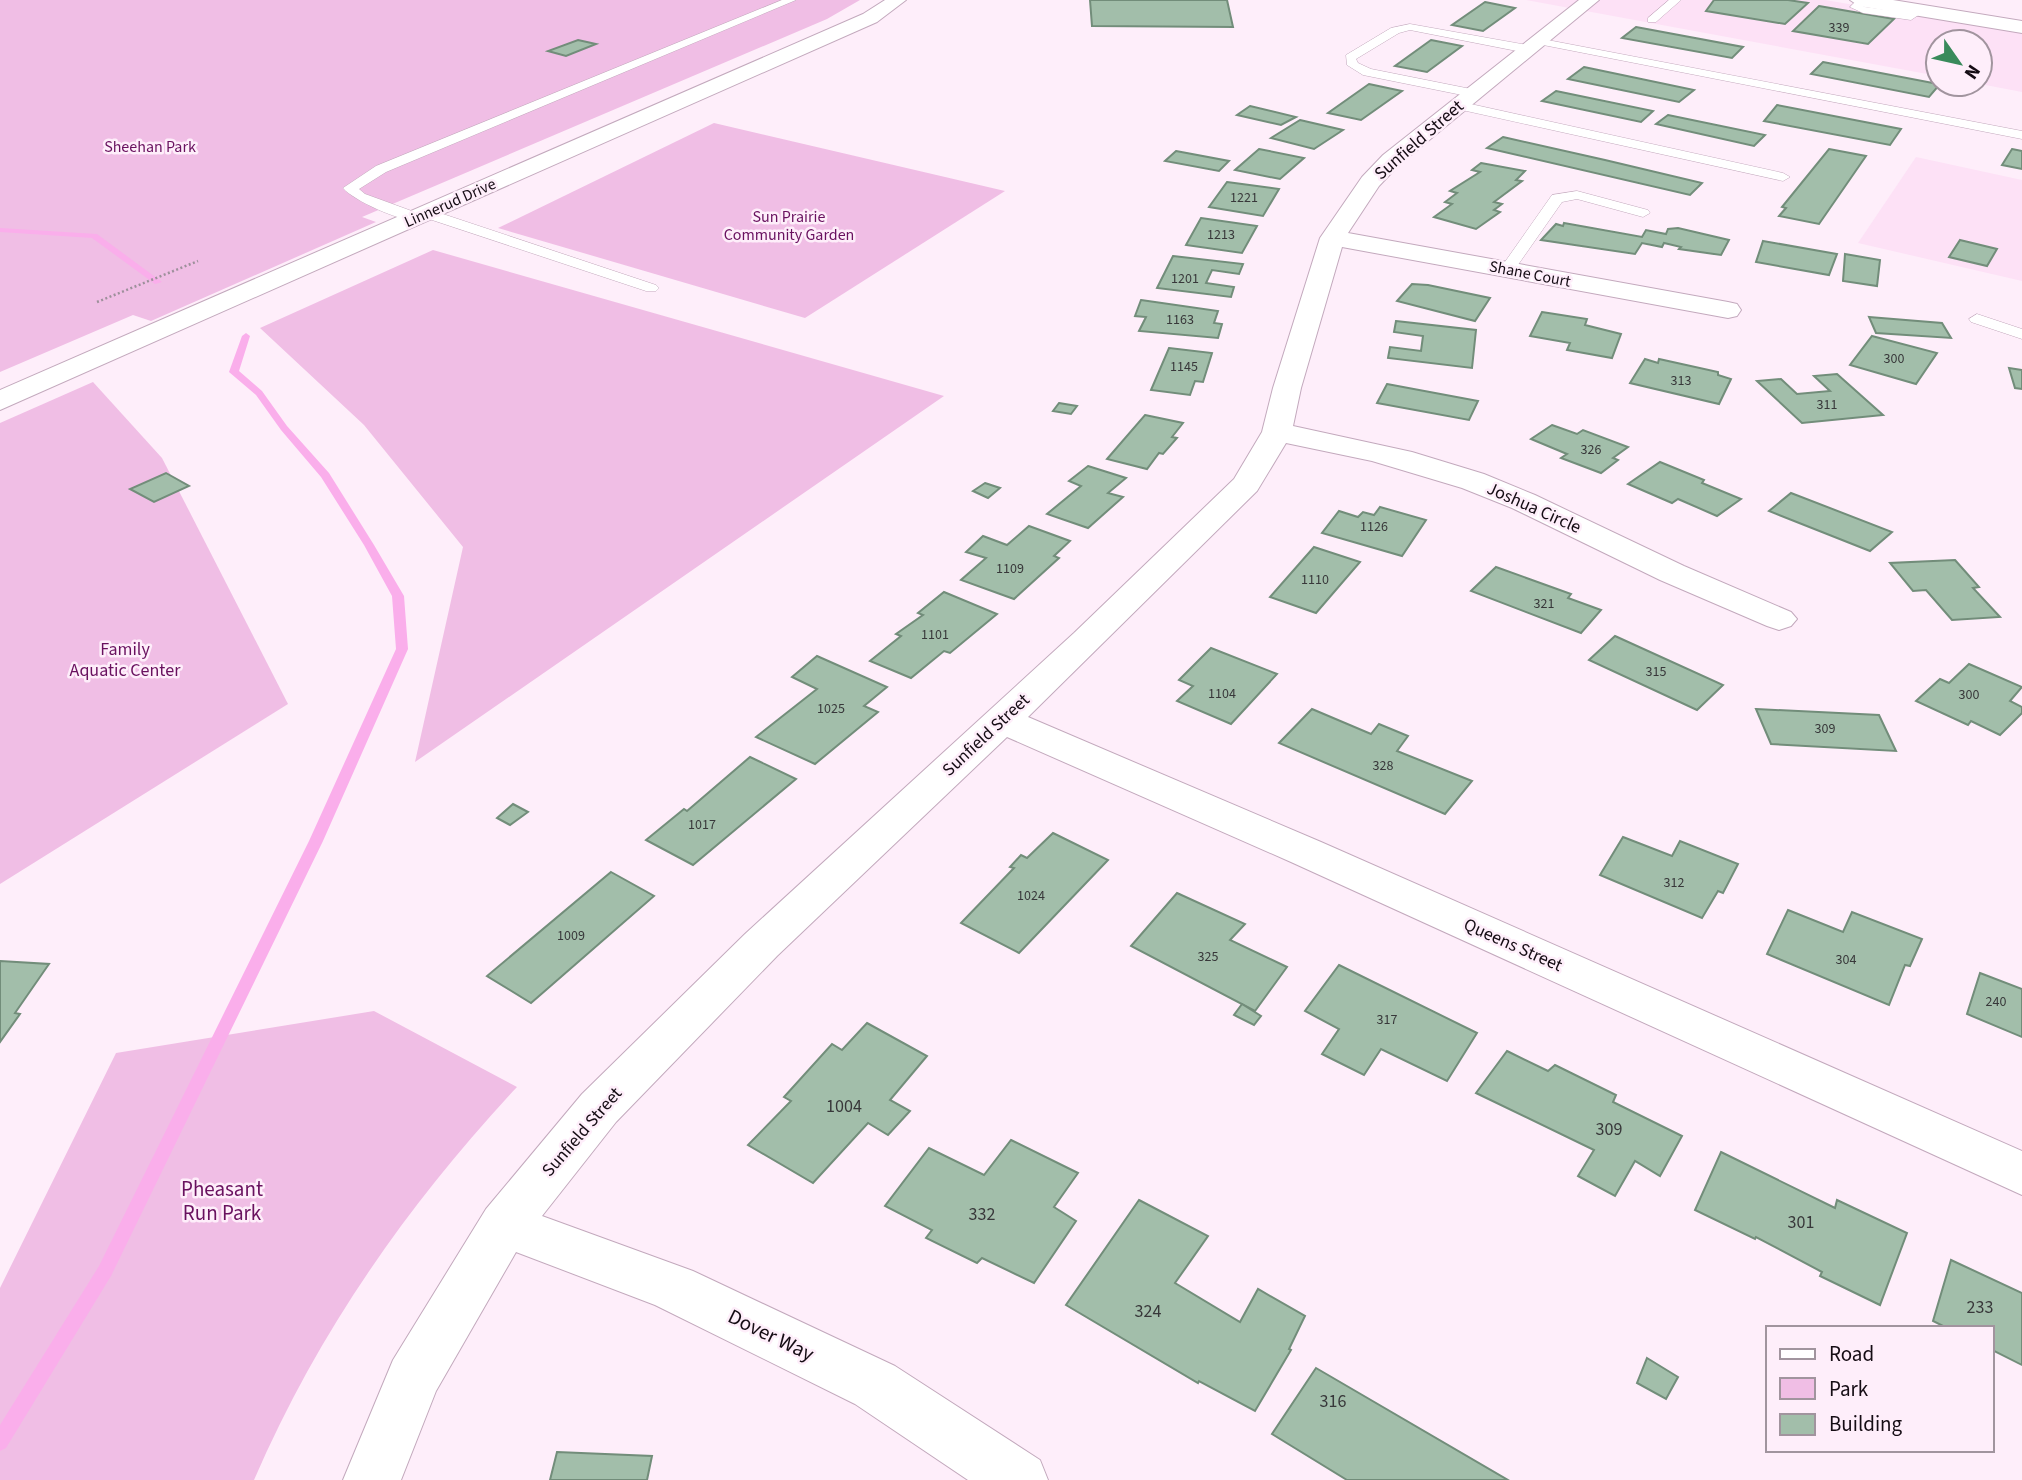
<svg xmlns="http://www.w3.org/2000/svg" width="2022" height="1480" font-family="'Source Sans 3',sans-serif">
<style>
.built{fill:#fde1f6}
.green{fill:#f0bee5}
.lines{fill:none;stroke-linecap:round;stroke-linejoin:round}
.stream{fill:#faaeeb;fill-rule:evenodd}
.building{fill:#a2beaa;stroke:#728d7a;stroke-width:2}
.lane-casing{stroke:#c3a9bd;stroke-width:1}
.street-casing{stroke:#c3a9bd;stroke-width:2}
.path{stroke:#9d909b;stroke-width:2.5;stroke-dasharray:2 2.5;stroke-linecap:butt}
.lane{fill:#fff;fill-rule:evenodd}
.street{fill:#fff;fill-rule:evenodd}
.labels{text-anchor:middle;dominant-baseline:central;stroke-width:5;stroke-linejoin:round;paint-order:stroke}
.number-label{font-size:14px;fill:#38383a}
.far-park-label{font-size:16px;fill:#69115f;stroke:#feeefa}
.far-street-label{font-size:16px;fill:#150c14;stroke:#feeefa}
.street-label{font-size:18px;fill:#150c14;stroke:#feeefa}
.park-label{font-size:18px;fill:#69115f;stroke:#feeefa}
.near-number-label{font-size:18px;fill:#38383a}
.near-park-label{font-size:21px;fill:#69115f;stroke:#feeefa}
.near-street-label{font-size:21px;fill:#150c14;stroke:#feeefa}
</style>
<rect width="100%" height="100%" fill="#feeefa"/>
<!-- built -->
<g class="built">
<path d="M1526,0H1825L2022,33V92L1980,84V42H1938V76Z"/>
<path d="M1916,157L2022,180V281L1858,243Z"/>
</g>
<!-- green -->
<g class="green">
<path d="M0,0H860L827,19L362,217L376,222L151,321L133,315L0,372Z"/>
<path d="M714,123L1005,191L805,318L498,228Z"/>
<path d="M433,250L944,396L415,762L463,547L364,425L260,328Z"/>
<path d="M93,382L162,458L288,704L0,884V423Z"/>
<path d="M374,1011L517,1087C408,1204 318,1332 254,1480H0V1288L116,1053Z"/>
</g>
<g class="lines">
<!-- stream -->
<g class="stream">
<path d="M0,228L97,234L162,282L155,284L92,238L0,232Z"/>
<path d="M246,333L250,336L239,371L262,391L287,426L329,473L374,545L404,596L408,649L323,841L111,1276L6,1448L0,1451V1425L99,1266L309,841L396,649L392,596L364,545L321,477L281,430L256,395L229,372L242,336Z"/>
</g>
</g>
<!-- building -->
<g class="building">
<path d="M1090,0H1227L1233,27L1092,26Z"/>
<path d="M1714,0H1788L1808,3L1785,24L1706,11Z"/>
<path d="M1485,2L1515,8L1483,31L1452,25Z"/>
<path d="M1819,6L1894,19L1868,44L1793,31Z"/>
<path d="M1636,27L1743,47L1732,58L1622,38Z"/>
<path d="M578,40L596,44L566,56L548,51Z"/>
<path d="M1431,40L1462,46L1427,72L1395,66Z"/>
<path d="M1823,62L1938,84H1940L1929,97L1811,74Z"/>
<path d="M1584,67L1694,90L1679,102L1568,79Z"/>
<path d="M1369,84L1402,91L1361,120L1328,113Z"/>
<path d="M1556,91L1653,111L1641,122L1542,101Z"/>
<path d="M1777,105L1901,129L1890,145L1764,121Z"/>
<path d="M1250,106L1296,117L1281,125L1237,115Z"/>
<path d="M1668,115L1765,135L1754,146L1656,124Z"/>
<path d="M1300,120L1343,130L1314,149L1271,138Z"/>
<path d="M1503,137L1605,160L1702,183L1690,195L1487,148Z"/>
<path d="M1259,149L1304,158L1280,179L1235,170Z"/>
<path d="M1829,149L1866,156L1819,224L1779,216L1786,208L1782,207Z"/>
<path d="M2012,149L2022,151V169L2002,165Z"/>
<path d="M1176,151L1229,161L1219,171L1165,161Z"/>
<path d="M1481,163L1525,171L1516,180L1522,181L1494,202L1502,204L1494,210L1500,212L1476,229L1434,217L1452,204L1445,202L1457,193L1450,191L1480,172L1472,170Z"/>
<path d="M1227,182L1279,189L1263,216L1209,207Z"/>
<path d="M1201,218L1257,226L1242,253L1186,245Z"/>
<path d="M1564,223L1642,237L1646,230L1666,234L1668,229L1678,228L1729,240L1721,255L1679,249L1681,247L1664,243L1662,247L1642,243L1635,254L1541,240L1556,224L1563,226Z"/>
<path d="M1960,240L1997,249L1987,266L1949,257Z"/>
<path d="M1763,241L1837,254L1829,275L1756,262Z"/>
<path d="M1845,254L1880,260L1877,286L1843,281Z"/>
<path d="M1173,256L1243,264L1239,274L1212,270L1206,283L1234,287L1231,297L1157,288Z"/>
<path d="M1412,284L1428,285L1490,298L1475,321L1397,301Z"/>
<path d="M1141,300L1218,311L1214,323L1222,324L1218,338L1139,331L1146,317L1135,316Z"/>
<path d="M1542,312L1587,319L1585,325L1621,334L1612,358L1567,350L1570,343L1530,336Z"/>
<path d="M1869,317L1942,323L1951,338L1876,333Z"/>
<path d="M1396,321L1476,330L1472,368L1388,358L1390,347L1421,351L1423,336L1394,332Z"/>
<path d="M1872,336L1937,353L1916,384L1850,365Z"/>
<path d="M1169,348L1212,353L1203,382L1195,381L1190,395L1151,390Z"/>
<path d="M1645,359L1658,363L1659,359L1718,372V375L1731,379L1719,404L1630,383Z"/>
<path d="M2009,368L2022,370V389L2015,388Z"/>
<path d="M1837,374L1883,415L1802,423L1757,381L1781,379L1797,394L1830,391L1814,376Z"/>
<path d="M1387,384L1478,401L1469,420L1377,403Z"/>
<path d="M1059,403L1077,406L1071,414L1053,411Z"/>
<path d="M1145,415L1183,423L1172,437L1177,438L1163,454L1159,453L1147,469L1107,459Z"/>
<path d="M1552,425L1577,434L1583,430L1628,447L1613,458L1618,460L1601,473L1561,458L1567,454L1531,439Z"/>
<path d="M1660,462L1704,480L1702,483L1741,499L1717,516L1678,499L1672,503L1628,484Z"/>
<path d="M1088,466L1126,478L1108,493L1123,497L1088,528L1047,514L1081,486L1069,481Z"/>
<path d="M166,473L189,486L154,502L130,489Z"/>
<path d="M985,483L1000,488L988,498L973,491Z"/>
<path d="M1791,493L1892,532L1870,551L1769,511Z"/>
<path d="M1380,507L1426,520L1402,556L1322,533L1339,511L1358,517L1363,512L1374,515Z"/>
<path d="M1029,526L1070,541L1054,556L1059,558L1014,599L961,580L986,558L966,552L983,536L1007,545Z"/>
<path d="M1314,547L1360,562L1316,613L1270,597Z"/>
<path d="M1955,560L1979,587L1973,588L2000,617L1952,620L1926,590L1913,591L1890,563Z"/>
<path d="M1496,567L1571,594L1568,598L1601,610L1581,633L1471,591Z"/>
<path d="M944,592L997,614L950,653L944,651L911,678L870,661L901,636L896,634L923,615L918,613Z"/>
<path d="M1615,636L1723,685L1697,710L1589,660Z"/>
<path d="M1211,648L1277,674L1231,724L1177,701L1193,686L1179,680Z"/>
<path d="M817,656L887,687L864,706L878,712L815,764L756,737L817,689L792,677Z"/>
<path d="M1969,664L2022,687L2010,701L2022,707V713L2000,735L1971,721L1968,725L1916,701L1940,679L1949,683Z"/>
<path d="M1312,709L1371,734L1379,724L1408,736L1397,751L1472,781L1445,814L1279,743Z"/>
<path d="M1756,709L1879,715L1896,751L1771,744Z"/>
<path d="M750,757L796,779L693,865L646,840L684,809L687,811Z"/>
<path d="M513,804L528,812L510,825L497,818Z"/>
<path d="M1053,833L1108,860L1019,953L961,923L1014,868L1010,867L1021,855L1027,858Z"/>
<path d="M1623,837L1672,856L1680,841L1738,864L1723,893L1718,891L1702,918L1600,875Z"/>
<path d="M611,872L654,896L531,1003L487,976Z"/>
<path d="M1177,893L1245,924L1230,940L1287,967L1255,1011L1131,946Z"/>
<path d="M1788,910L1843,932L1852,912L1922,939L1910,966L1905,965L1889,1005L1767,954Z"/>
<path d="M0,961L49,964L15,1013L20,1014L0,1042Z"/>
<path d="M1339,965L1477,1033L1447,1081L1381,1049L1364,1075L1322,1054L1339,1029L1305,1011Z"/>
<path d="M1980,973L2022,989V1037L1967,1014Z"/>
<path d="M1242,1004L1261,1016L1254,1025L1234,1015Z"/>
<path d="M867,1023L927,1056L890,1100L910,1111L888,1135L868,1123L813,1183L748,1145L791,1101L784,1097L832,1044L842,1050Z"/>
<path d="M1507,1051L1548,1071L1555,1065L1616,1095L1613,1102L1682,1136L1660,1176L1635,1161L1615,1196L1578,1176L1594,1150L1476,1093Z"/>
<path d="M1011,1140L1078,1173L1054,1207L1076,1221L1034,1283L982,1258L977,1263L926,1238L932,1230L885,1206L929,1148L984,1175Z"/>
<path d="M1721,1152L1835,1208L1837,1200L1907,1233L1880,1305L1820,1276L1822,1272L1756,1237L1755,1239L1695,1210Z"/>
<path d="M1139,1200L1208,1236L1175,1283L1240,1322L1258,1289L1305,1316L1289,1349L1291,1350L1255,1411L1199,1381L1198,1383L1066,1305Z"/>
<path d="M1951,1260L2022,1293V1365L1992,1350V1328H1947L1933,1321Z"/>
<path d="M1647,1358L1678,1377L1666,1399L1637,1383Z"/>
<path d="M1316,1368L1508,1480H1347L1272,1434Z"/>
<path d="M557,1452L652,1456L647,1480H550Z"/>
</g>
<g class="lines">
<!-- lane casing -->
<g class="lane-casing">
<g id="lane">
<path d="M782,0H796L386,172L359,189L365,194L420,214L421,210H431L656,285L659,288L656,291H646L423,217L422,221C405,224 354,201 343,188L376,166Z"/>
<path d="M1669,0H1681L1656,22H1648V18Z"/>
<path d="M1857,0H1867L1863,6L1865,7L1909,13L1920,7L1926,10L1911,20L1863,13L1850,7Z"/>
<path d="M1410,24L1527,45L1533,49L1527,53L1410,30L1399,33L1356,59L1358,63L1371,69L1476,90V96L1472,97L1363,75L1347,65L1346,55L1391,28Z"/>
<path d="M1537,38L2022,131V139L1533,43V39Z"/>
<path d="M1457,101L1783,173L1790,177L1783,181L1453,108L1451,105Z"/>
<path d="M1577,191L1648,210L1650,213L1643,217L1577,199L1562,202L1513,272H1503L1500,269L1552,195Z"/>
<path d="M1977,314L2022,329V339L1971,322L1969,319Z"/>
</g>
</g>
<!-- street casing -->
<g class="street-casing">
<g id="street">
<path d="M885,0H906L877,22L0,410V390L863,14Z"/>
<path d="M1579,0H1599L1399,165L1379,186L1348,233L1728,302L1737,304L1741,310L1737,316L1728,318L1342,247L1301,388L1293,426L1412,452L1484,474L1535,495L1684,566L1791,612L1797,619L1791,626L1779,630L1767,626L1660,580L1512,508L1462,488L1372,461L1286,443L1257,491L1028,717L1321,842L2022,1151V1195L1291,862L1007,737L777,956L616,1122L542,1216L693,1271L895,1366L1040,1460L1048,1480H968L855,1404L655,1305L516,1252L436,1391L401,1480H343L393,1360L486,1209L582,1094L745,934L1074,633L1234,479L1262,432L1273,388L1320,238L1362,177L1383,155Z"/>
<path d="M1850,0H1893L2022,21V33L1859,6Z"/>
</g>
</g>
<!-- path -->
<path class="path" d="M97,302L198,261"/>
<!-- lane -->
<use href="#lane" class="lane"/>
<!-- street -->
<use href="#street" class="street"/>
</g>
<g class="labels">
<!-- number labels -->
<g class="number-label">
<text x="1839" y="28">339</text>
<text x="1244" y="198">1221</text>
<text x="1221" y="235">1213</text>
<text x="1185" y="279">1201</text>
<text x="1180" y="320">1163</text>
<text x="1894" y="359">300</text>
<text x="1184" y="367">1145</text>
<text x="1681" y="381">313</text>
<text x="1827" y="405">311</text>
<text x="1591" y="450">326</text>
<text x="1374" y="527">1126</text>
<text x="1010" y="569">1109</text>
<text x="1315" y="580">1110</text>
<text x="1544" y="604">321</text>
<text x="935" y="635">1101</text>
<text x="1656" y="672">315</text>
<text x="1222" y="694">1104</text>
<text x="1969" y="695">300</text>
<text x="831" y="709">1025</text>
<text x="1825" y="729">309</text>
<text x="1383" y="766">328</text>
<text x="702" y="825">1017</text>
<text x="1674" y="883">312</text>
<text x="1031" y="896">1024</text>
<text x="571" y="936">1009</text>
<text x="1208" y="957">325</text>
<text x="1846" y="960">304</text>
<text x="1996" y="1002">240</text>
<text x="1387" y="1020">317</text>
</g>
<!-- far-park labels -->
<g class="far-park-label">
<text x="150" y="147">Sheehan Park</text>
<text x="789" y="217">Sun Prairie<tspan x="789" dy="18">Community Garden</tspan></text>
</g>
<!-- far-street labels -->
<g class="far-street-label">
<text transform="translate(450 203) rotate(-24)">Linnerud Drive</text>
<text transform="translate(1530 274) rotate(11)">Shane Court</text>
</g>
<!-- street labels -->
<g class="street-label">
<text transform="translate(1419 140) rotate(-41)">Sunfield Street</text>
<text transform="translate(1534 508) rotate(24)">Joshua Circle</text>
<text transform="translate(986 735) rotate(-43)">Sunfield Street</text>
<text transform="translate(1513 945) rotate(24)">Queens Street</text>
<text transform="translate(582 1132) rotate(-49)">Sunfield Street</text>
</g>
<!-- park labels -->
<g class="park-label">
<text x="125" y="649">Family<tspan x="125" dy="21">Aquatic Center</tspan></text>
</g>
<!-- near-number labels -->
<g class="near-number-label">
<text x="844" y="1106">1004</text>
<text x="1609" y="1129">309</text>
<text x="982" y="1214">332</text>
<text x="1801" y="1222">301</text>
<text x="1980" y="1307">233</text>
<text x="1148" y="1311">324</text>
<text x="1333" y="1401">316</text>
</g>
<!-- near-park labels -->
<g class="near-park-label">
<text x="222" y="1189">Pheasant<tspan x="222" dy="24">Run Park</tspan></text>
</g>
<!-- near-street labels -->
<g class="near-street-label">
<text transform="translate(771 1335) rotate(26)">Dover Way</text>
</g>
</g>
<!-- legend -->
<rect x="1766" y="1326" width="228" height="126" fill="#feeefa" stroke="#a1949e" stroke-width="2"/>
<rect x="1780" y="1349" width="35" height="10" fill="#ffffff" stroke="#a1949e" stroke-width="2"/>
<text x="1829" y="1361" font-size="21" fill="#150c14">Road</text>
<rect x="1780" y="1378" width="35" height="21" fill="#f0bee5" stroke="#a1949e" stroke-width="2"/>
<text x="1829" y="1396" font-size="21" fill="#150c14">Park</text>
<rect x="1780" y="1414" width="35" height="21" fill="#a2beaa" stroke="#a1949e" stroke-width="2"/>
<text x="1829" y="1431" font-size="21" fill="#150c14">Building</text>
<!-- north arrow -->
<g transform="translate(1959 63) rotate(124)"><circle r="33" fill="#feeefa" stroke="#a1949e" stroke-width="2"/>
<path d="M0-5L12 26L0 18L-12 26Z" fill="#398a5b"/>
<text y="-10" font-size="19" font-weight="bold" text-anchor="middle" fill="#150c14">N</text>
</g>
</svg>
